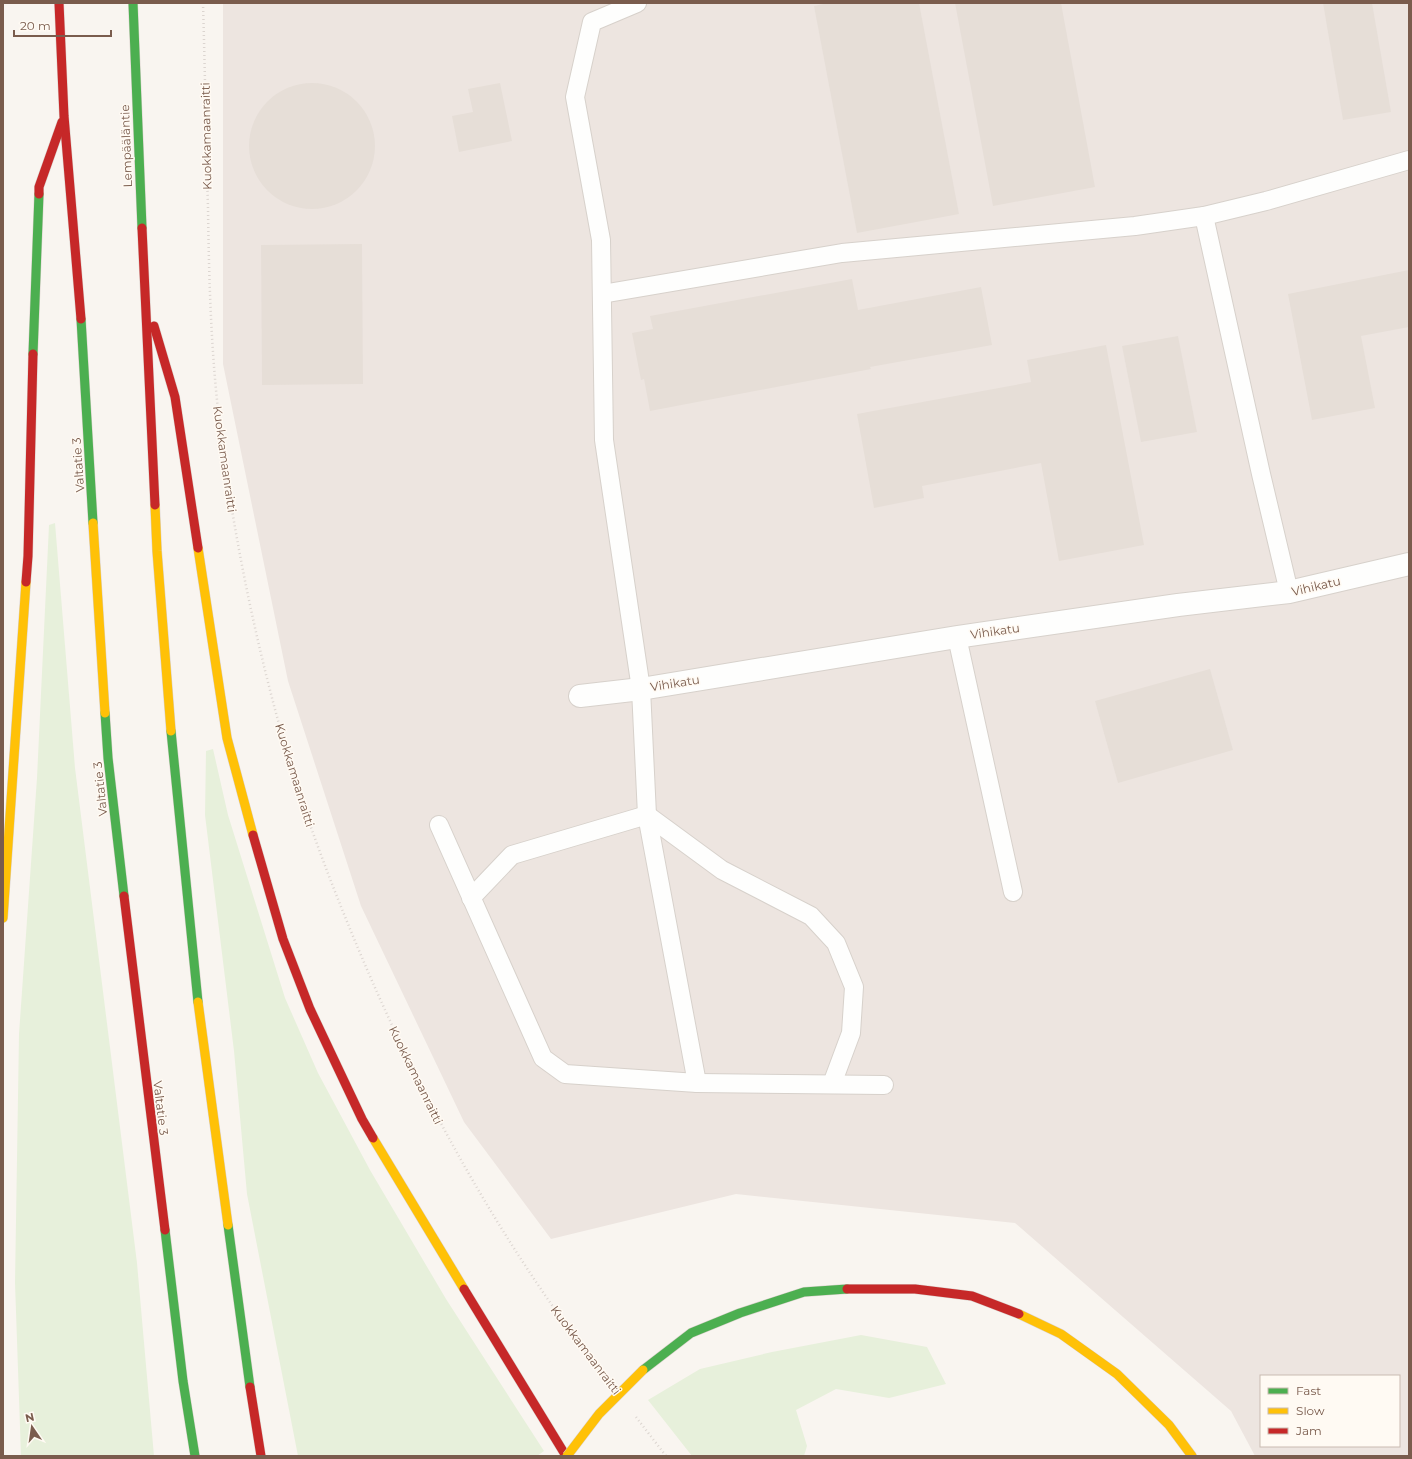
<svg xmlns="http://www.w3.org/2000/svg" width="1412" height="1459" font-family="Montserrat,sans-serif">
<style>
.industrial{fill:#ede5e0;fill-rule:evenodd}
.green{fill:#e7f0db}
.building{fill:#e6ded7}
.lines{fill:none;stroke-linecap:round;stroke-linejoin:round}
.lane-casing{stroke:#d7d1cb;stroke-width:20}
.street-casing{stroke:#d7d1cb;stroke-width:24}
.fast-casing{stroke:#dad1cc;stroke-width:10}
.slow-casing{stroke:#dad1cc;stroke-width:10}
.jam-casing{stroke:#dad1cc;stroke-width:10}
.path{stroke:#dcd5d0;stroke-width:2.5;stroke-dasharray:1 3;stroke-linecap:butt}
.lane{stroke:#fefefd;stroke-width:18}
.street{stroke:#fefefd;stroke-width:22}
.fast{stroke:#4caf50;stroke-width:9}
.slow{stroke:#ffc107;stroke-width:9}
.jam{stroke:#c62828;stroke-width:9}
.slow-bridge-casing{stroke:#dad1cc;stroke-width:10;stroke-linecap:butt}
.slow-bridge{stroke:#ffc107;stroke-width:9}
.labels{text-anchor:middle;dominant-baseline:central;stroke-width:3;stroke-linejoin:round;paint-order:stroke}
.street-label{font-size:12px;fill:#7a5c4d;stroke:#fffaf3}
</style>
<rect width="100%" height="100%" fill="#f9f5f0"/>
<!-- industrial -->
<path class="industrial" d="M223,3H1409V1456H1255L1231,1411L1015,1223L736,1194L551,1239L464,1122L361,906L288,681L223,364ZM1261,1376H1399V1446H1261Z"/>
<!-- green -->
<g class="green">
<path d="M55,523L75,768L137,1263L154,1456H21L15,1283L19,1034L37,778L49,525Z"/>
<path d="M213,749L228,815L285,998L318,1073L370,1170L446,1299L544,1451L537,1456H298L247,1194L234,1051L205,815L206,751Z"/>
<path d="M861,1335L927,1347L946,1384L889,1398L836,1389L796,1410L807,1446L804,1456H692L648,1400L700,1369L772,1352Z"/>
</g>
<!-- building -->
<g class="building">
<path d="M828,3H919L959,214L857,233L814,6Z"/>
<path d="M955,3H1061L1095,187L993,206Z"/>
<path d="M1323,3H1372L1391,112L1343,120Z"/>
<path d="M500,83L512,141L459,152L452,116L473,112L468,89Z"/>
<circle cx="312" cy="146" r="63"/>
<path d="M362,244L363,384L262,385L261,245Z"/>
<path d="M1409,270V327L1361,336L1375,408L1312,420L1288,294Z"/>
<path d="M852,279L858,310L981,287L992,345L870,367L871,369L650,411L644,379L641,380L632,333L653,329L650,316Z"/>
<path d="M1178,336L1197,432L1141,442L1122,346Z"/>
<path d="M1106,345L1144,545L1059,561L1041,463L922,486L924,498L874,508L857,414L1031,382L1027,360Z"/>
<path d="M1210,669L1233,750L1118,783L1095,701Z"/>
</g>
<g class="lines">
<!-- lane casing -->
<g class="lane-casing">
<g id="lane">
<path d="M602,294L842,253L1135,226L1204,216"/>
<path d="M1289,592L1261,474L1204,216L1266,201L1409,160"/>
<path d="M957,637L1013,892"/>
<path d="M439,825L543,1058L565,1074L697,1083L647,815L641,689L604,440L601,240L575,97L592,22L637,3"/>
<path d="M471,898L512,855L647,815L722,870L811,916L836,943L854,987L851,1033L832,1084"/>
<path d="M697,1083L884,1085"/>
</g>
</g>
<!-- street casing -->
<g class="street-casing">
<path id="street" d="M580,696L641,689L957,637L1178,605L1289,592L1409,564"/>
</g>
<!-- fast casing -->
<g class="fast-casing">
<g id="fast">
<path d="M133,3L142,228"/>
<path d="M81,319L93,523"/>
<path d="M33,354L39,194"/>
<path d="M105,713L108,758L124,896"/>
<path d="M171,731L198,1002"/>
<path d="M228,1225L250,1387"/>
<path d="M165,1230L183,1381L195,1456"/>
<path d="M643,1370L691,1333L740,1313L804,1292L847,1289"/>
</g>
</g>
<!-- slow casing -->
<g class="slow-casing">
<g id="slow">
<path d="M155,505L157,551L171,731"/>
<path d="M93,523L105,713"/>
<path d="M198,548L227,738L253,835"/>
<path d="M3,918L26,582"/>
<path d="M198,1002L228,1225"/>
<path d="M373,1138L464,1289"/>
<path d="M1019,1314L1061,1334L1117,1374L1169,1425L1192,1456"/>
</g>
</g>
<!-- jam casing -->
<g class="jam-casing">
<g id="jam">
<path d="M59,3L64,116L81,319"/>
<path d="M39,194V187L62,122"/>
<path d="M142,228L155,505"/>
<path d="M154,326L175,397L198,548"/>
<path d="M26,582L28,556L33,354"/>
<path d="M253,835L283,939L310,1009L362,1119L373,1138"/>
<path d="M124,896L165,1230"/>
<path d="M464,1289L566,1456"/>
<path d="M847,1289H915L972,1296L1019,1314"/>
<path d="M250,1387L261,1456"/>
</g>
</g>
<!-- path -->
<g class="path">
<path d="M203,3C205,71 206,139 208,208C209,281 211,354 220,427C233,532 255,640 284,742C303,810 328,876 355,941C419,1095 499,1240 601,1372"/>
<path d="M636,1417L666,1456"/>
</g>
<!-- lane -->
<use href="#lane" class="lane"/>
<!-- street -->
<use href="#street" class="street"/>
<!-- fast -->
<use href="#fast" class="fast"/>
<!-- slow -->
<use href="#slow" class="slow"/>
<!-- jam -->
<use href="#jam" class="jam"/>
<!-- slow-bridge casing -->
<g class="slow-bridge-casing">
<path id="slow-bridge" d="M567,1456L599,1414L643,1370"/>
</g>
<!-- slow-bridge -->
<use href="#slow-bridge" class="slow-bridge"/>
</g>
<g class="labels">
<!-- street labels -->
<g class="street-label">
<text transform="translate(206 136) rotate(-91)">Kuokkamaanraitti</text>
<text transform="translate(126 146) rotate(-92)">Lempääläntie</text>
<text transform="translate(225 459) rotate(82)">Kuokkamaanraitti</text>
<text transform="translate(78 465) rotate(-94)">Valtatie 3</text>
<text transform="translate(1316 586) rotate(-13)">Vihikatu</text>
<text transform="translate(995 631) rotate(-8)">Vihikatu</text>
<text transform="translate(675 683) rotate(-9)">Vihikatu</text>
<text transform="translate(295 775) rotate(73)">Kuokkamaanraitti</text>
<text transform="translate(100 789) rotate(-96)">Valtatie 3</text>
<text transform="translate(416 1075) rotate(64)">Kuokkamaanraitti</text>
<text transform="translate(161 1108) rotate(83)">Valtatie 3</text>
<text transform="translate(586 1350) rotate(53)">Kuokkamaanraitti</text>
</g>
</g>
<!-- border -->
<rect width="1412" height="1459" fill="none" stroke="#7a5c4d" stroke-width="8"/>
<!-- legend -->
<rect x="1260" y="1375" width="140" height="72" fill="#fffaf3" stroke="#cabbb1"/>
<rect x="1268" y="1388" width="20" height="6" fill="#4caf50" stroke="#cabbb1"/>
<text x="1296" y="1395" font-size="12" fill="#7a5c4d">Fast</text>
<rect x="1268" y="1408" width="20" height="6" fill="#ffc107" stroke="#cabbb1"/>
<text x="1296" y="1415" font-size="12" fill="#7a5c4d">Slow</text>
<rect x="1268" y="1428" width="20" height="6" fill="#c62828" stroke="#cabbb1"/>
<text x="1296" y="1435" font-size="12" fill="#7a5c4d">Jam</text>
<!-- north arrow -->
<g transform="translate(32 1427) rotate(347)" stroke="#fffaf3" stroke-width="3" paint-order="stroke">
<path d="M0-3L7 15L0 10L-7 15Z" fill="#7a5c4d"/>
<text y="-6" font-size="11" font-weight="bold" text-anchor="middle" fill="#7a5c4d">N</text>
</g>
<!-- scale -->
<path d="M14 30v6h97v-6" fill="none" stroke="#7a5c4d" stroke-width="2"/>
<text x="20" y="30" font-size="12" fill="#7a5c4d" stroke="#fffaf3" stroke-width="3" paint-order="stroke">20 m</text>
</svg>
